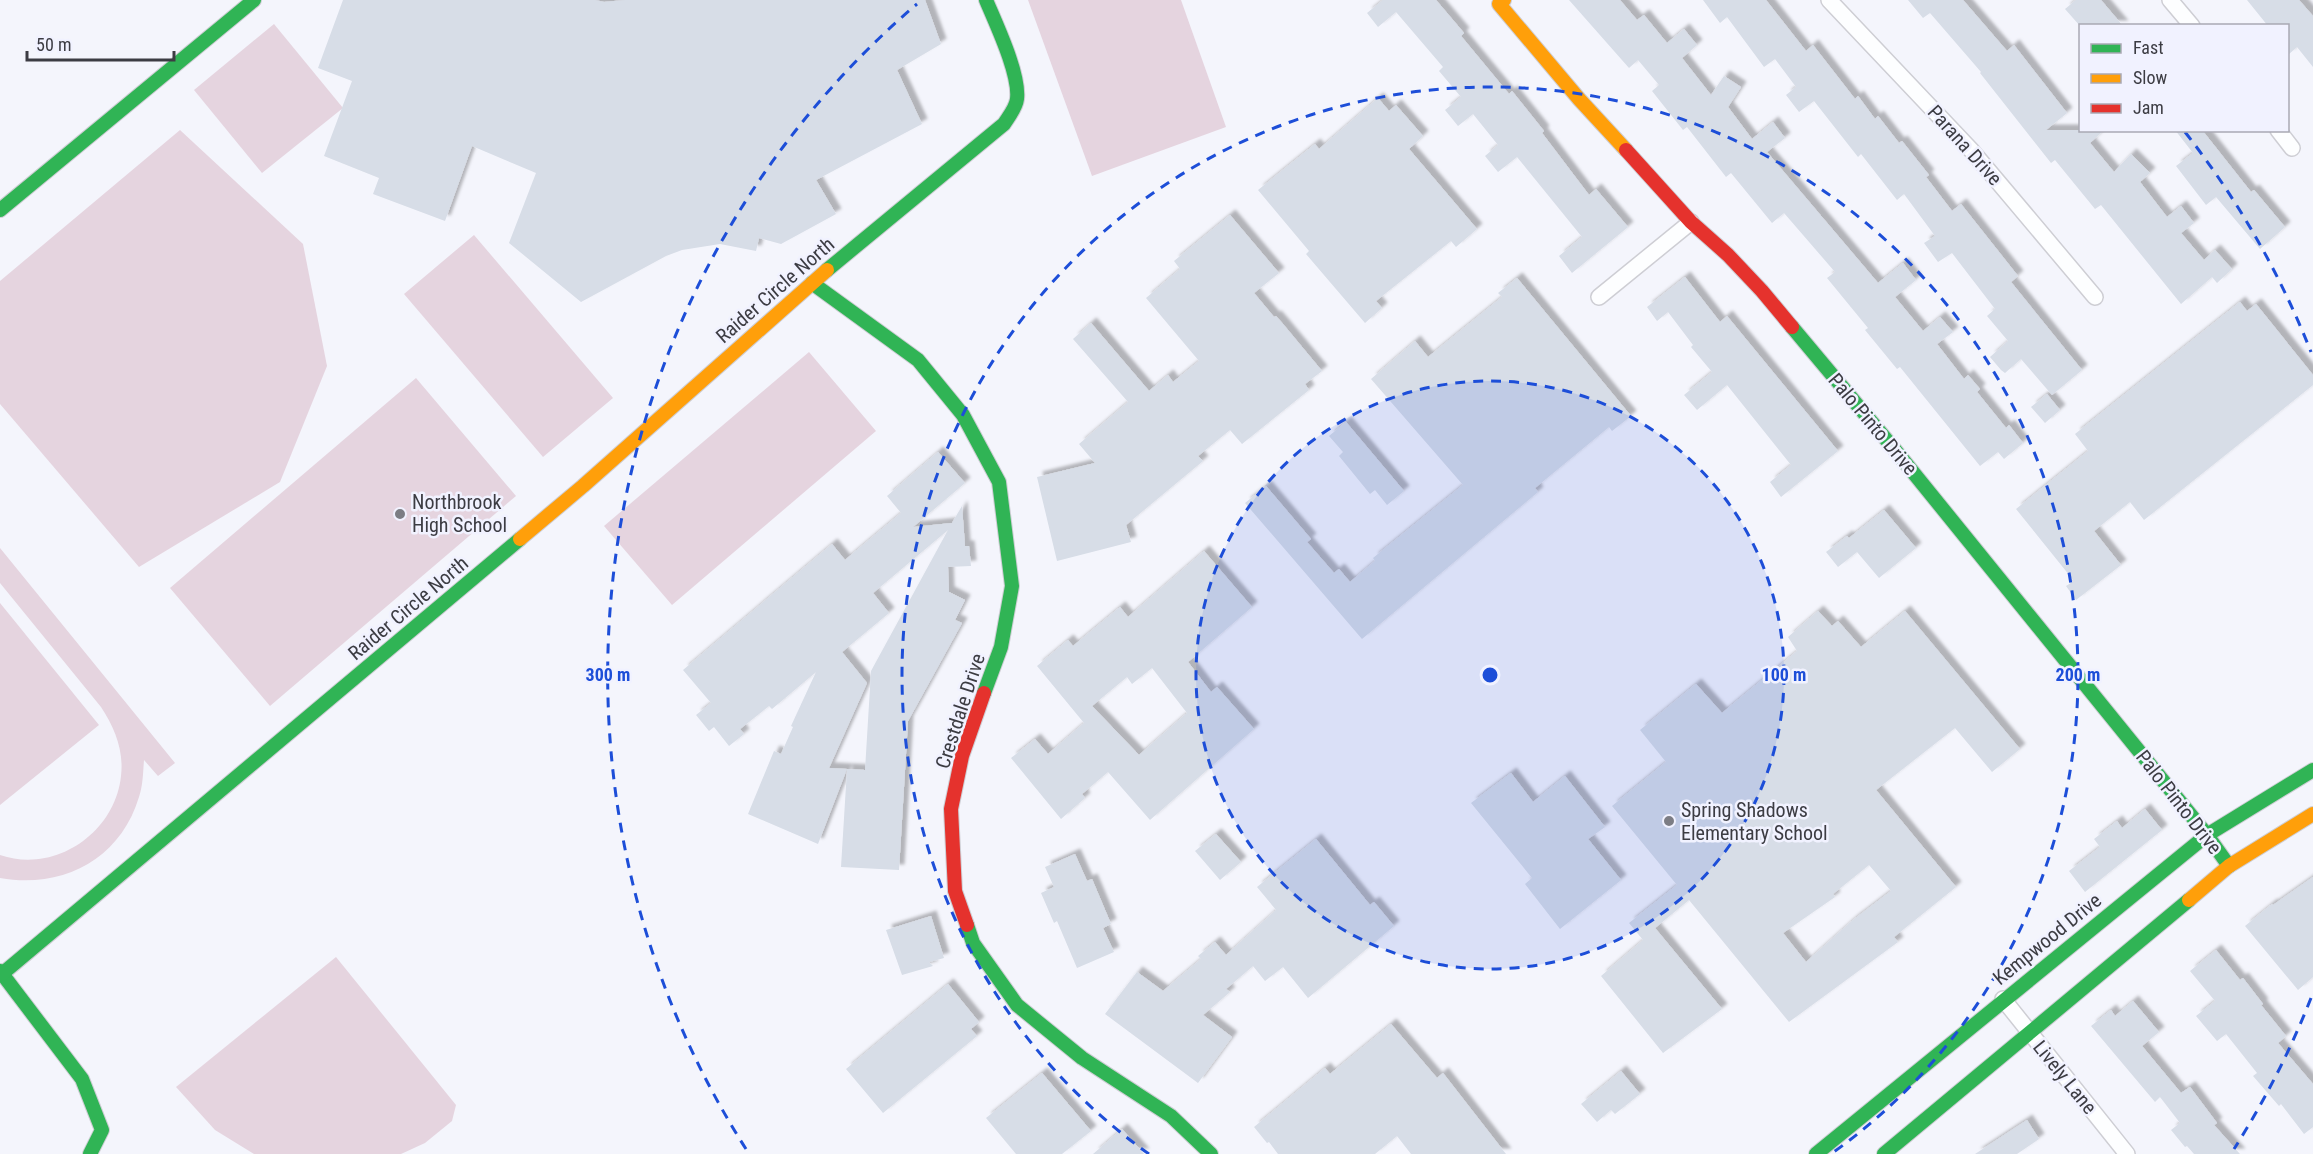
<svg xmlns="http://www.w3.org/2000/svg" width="2313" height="1154" font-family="'Roboto Condensed',sans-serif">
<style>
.pitch{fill:#e5d4df}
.building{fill:#d7dde7;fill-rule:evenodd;filter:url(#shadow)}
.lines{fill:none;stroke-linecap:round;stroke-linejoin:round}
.street-casing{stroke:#ceced4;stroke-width:18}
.fast-casing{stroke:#ceced4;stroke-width:16}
.slow-casing{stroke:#ceced4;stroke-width:16}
.jam-casing{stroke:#ceced4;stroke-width:16}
.street{stroke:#fdfeff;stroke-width:15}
.fast{stroke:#30b455;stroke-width:14}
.slow{stroke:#ff9f0a;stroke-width:14}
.jam{stroke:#e5322d;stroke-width:14}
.ring{fill:none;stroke:#1d4ed8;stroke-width:3;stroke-dasharray:10 8}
.poi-dot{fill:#7c7d84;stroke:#f1f2ff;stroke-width:2}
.labels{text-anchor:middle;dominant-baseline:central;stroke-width:5;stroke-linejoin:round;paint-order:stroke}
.street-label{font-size:20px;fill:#3c3c43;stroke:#f1f2ff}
.poi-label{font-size:20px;fill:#3c3c43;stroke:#f1f2ff;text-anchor:start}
.centre{fill:#1d4ed8;stroke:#f1f2ff;stroke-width:3}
.ring-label{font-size:18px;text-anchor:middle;font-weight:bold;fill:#1d4ed8;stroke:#f1f2ff;stroke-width:5;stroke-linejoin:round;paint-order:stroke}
</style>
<defs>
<filter id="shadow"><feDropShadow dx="5.5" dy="-5.5" stdDeviation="1.5" flood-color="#0004"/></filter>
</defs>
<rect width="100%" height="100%" fill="#f4f5fc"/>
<!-- pitch -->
<g class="pitch">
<path d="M1028,0H1181L1226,127L1092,176Z"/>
<path d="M274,24L343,108L262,173L194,90Z"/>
<path d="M180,130L303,244L327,366L280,482L139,567L0,404V281Z"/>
<path d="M474,235L613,398L543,457L404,294Z"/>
<path d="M809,352L876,431L672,605L604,526Z"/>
<path d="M416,378L516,496L270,706L170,588Z"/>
<path d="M0,548L175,763L158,776L144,760C143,773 143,785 139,797C120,860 62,889 0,878V855C55,874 115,833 121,776C124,751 115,728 101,707L0,583Z"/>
<path d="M0,603L99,725L0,805Z"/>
<path d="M336,957L456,1105L452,1121L425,1143L401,1154H254L215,1130L176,1087Z"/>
</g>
<!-- building -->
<g class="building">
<path d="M343,0H595L604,2L625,0H925L941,44L897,70L922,124L816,180L836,214L781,244L759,238L756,251L720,244L682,250L666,256L581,302L509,243L536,173L472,146L445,221L373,194L379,178L324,156L352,81L318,68Z"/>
<path d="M1383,0H1436L1464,33L1461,36L1509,94L1512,91L1544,131L1542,133L1589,195L1596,189L1628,227L1572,273L1559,256L1582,237L1517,157L1498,172L1485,156L1498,145L1473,114L1458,126L1445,110L1461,97L1439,71L1443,67L1396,12L1378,27L1367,13Z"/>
<path d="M1569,0H1620L1637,20L1644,15L1667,43L1684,29L1697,45L1682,58L1711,95L1724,76L1741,87L1728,107L1752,139L1773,122L1785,138L1767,152L1878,283L1903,263L1916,280L1895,297L1923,331L1940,317L1953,332L1937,344L1964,379L1968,375L1980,389L1977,392L2006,428L2009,425L2023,443L2004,459L1998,452L1980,466L1900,367L1897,369L1865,330L1868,328L1827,278L1835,272L1784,213L1772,223L1731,173L1726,177L1687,127L1683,130L1652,91L1659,85L1638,60L1629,68Z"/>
<path d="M1703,0H1766L1806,51L1813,45L1855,99L1858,96L1875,119L1878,116L1899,143L1902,141L1929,175L1926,177L1952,211L1961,204L2018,276L2011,282L2082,370L2052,395L2021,359L2005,373L2001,370L1990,357L2008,341L1987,316L1995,309L1952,253L1938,262L1924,243L1935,236L1904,194L1897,200L1861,154L1858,157L1814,101L1799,112L1786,95L1796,87L1775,59L1764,67L1727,17L1720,23Z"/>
<path d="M1908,0H1963L2007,51L2014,45L2067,113L2046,130H2104L2090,143L2114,172L2131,154L2150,173L2140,182L2167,217L2181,206L2194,223L2181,233L2204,260L2215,250L2232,269L2217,283L2212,277L2181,304L2101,205L2095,209L2055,160L2051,163L1980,73L1981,72L1930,13L1923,18Z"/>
<path d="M2076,0H2101L2123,26H2080L2065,9Z"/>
<path d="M2247,0H2299L2313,16V67L2297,47L2288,55V26H2268Z"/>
<path d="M1378,98L1389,111L1396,105L1423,136L1409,149L1477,229L1456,247L1451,241L1376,301L1382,308L1365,323L1306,254L1309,251L1258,190L1315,144L1319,149Z"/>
<path d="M2175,130H2202L2251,192L2254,190L2285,227L2260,249L2216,197L2206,205L2176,166L2193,153Z"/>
<path d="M1230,215L1279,273L1254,293L1274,317L1276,316L1283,324L1322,371L1305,384L1309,390L1242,444L1230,430L1198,456L1203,461L1126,525L1131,542L1057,561L1037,477L1095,463L1079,444L1128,402L1073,339L1091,323L1149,391L1168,375L1173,382L1199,361L1146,298L1180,269L1174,261Z"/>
<path d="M1685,277L1720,322L1727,316L1838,451L1781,497L1770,482L1791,465L1727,385L1697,410L1684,395L1712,372L1691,347L1693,345L1668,312L1657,321L1647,307Z"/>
<path d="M1517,278L1631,416L1612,431L1609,427L1535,488L1538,492L1362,639L1245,503L1266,486L1311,539L1307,542L1334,573L1339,569L1350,582L1375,561L1373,558L1463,485L1371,379L1415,341L1428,357L1502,297L1498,293Z"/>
<path d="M2240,302L2247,311L2256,304L2313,375V385L2144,520L2130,502L2094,531L2121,565L2076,600L2066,586L2074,581L2016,509L2088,451L2075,434Z"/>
<path d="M2047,394L2060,410L2045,423L2031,407Z"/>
<path d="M1346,422L1404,491L1387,505L1375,490L1370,494L1339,456L1343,452L1329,436Z"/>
<path d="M938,452L965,483L913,527L952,523L962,506L965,546H969L971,566L948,567L949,592L965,600L955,620L962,623L908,721L899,870L841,867L847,769L865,770L871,671L948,530L873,593L889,613L842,652L867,683L829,768L847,769L818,844L748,814L774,751L781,754L793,727L791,726L816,672L772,709L769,706L740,729L744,734L729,746L714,727L709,731L696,715L711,703L683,670L832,544L845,560L901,513L887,496Z"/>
<path d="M1884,510L1916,548L1879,578L1857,552L1838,567L1826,552L1847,536L1849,538Z"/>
<path d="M1204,551L1252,607L1188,662L1211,692L1217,687L1254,729L1150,820L1108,772L1082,794L1085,798L1061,819L1011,758L1035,739L1048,754L1084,723L1037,666L1068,640L1073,646L1120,607L1128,617ZM1152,668L1187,713L1139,755L1092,706L1127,677L1132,684Z"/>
<path d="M1818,611L1832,626L1838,621L1861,647L1905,611L2020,749L1992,772L1955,728L1876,790L1956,887L1894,937L1898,942L1789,1022L1689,900L1655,928L1722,1009L1663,1053L1601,976L1643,940L1629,923L1677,885L1612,806L1666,762L1640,730L1696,684L1722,713L1797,651L1788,637ZM1869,865L1891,891L1853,920L1806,962L1783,933L1835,897L1833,894Z"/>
<path d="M1511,773L1533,802L1565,776L1605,827L1588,839L1621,880L1560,929L1525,884L1532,878L1471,803Z"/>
<path d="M2145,809L2162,830L2085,892L2069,871L2100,847L2094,839L2117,821L2122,828Z"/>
<path d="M1216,834L1241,862L1220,880L1195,851Z"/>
<path d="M1316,839L1370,905L1374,902L1394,926L1308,998L1283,967L1265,981L1253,966L1226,989L1230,992L1203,1015L1232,1037L1198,1083L1105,1014L1137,972L1163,991L1201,959L1198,956L1215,942L1226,955L1276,910L1257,887Z"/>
<path d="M1075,854L1087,881L1092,879L1111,924L1103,928L1114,952L1077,968L1057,921L1054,923L1041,893L1054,887L1045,867Z"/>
<path d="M2313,877V977L2298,990L2245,926L2272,904L2273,905Z"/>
<path d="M931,916L944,958L929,962L933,966L902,975L886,930Z"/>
<path d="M2216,950L2240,980L2243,978L2263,1004L2261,1005L2286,1036L2278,1043L2313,1084V1127L2304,1134L2281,1104L2279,1106L2253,1076L2257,1073L2226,1034L2217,1041L2196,1016L2215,1001L2190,971Z"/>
<path d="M948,984L979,1022L971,1029L977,1036L883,1113L846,1069Z"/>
<path d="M2133,1001L2159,1032L2142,1046L2181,1093L2190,1087L2217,1123L2214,1125L2240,1154H2194L2187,1146L2185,1147L2171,1130L2180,1123L2160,1097L2155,1102L2091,1026L2111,1010L2115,1016Z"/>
<path d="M1391,1024L1437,1078L1443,1073L1506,1154H1411L1397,1136L1375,1154H1278L1269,1142L1267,1143L1254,1127L1325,1068L1330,1074Z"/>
<path d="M1621,1071L1640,1094L1615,1114L1611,1110L1597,1122L1581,1104Z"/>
<path d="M1042,1073L1091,1131L1062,1154H1016L986,1118Z"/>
<path d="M2027,1120L2039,1139L2017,1154H1975Z"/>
<path d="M1122,1129L1144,1154H1093Z"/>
</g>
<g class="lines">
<!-- street casing -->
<g class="street-casing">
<g id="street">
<path d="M1829,0L1972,151L2095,297"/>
<path d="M2170,0L2192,26"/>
<path d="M2278,130L2292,148"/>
<path d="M1599,297L1691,222"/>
<path d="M2003,999L2127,1154"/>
</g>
</g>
<!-- fast casing -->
<g class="fast-casing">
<g id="fast">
<path d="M0,210L254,0"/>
<path d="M827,270L1004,124C1009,116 1016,108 1017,99C1020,74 996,24 986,0"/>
<path d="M812,283L918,360L963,415L999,482L1012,586L1001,647L984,693"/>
<path d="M1792,327L1895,450L2207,835L2229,866"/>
<path d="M967,925L973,943L1017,1005L1082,1058L1171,1116L1211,1154"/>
<path d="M0,971L82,1079L102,1130L90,1154"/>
<path d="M2,974L520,539"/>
<path d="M1816,1154L2207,835L2313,770"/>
<path d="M1884,1154L2189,900"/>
</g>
</g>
<!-- slow casing -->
<g class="slow-casing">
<g id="slow">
<path d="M1504,0L1499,4L1579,99L1626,150"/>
<path d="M520,539L583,486L827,270"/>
<path d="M2189,900L2229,866L2313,814"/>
</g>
</g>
<!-- jam casing -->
<g class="jam-casing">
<g id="jam">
<path d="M1626,150L1691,222L1728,255L1762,291L1792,327"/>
<path d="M967,925L955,891L951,809L962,756L984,693"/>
</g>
</g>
<!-- street -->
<use href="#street" class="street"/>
<!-- fast -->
<use href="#fast" class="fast"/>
<!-- slow -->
<use href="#slow" class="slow"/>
<!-- jam -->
<use href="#jam" class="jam"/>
</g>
<!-- distance rings -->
<circle cx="1490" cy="675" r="294" fill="#1d4ed8" fill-opacity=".12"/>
<g class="ring">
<circle cx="1490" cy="675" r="294"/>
<path d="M1149 1154A588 588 0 1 1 1831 1154"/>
<path d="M2311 998A882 882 0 0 1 2234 1149M746 1149A882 882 0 0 1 917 4M2185 132A882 882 0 0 1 2311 352"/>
</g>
<!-- markers -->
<g class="poi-dot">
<circle cx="400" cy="514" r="6"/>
<circle cx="1669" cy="821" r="6"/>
</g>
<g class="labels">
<!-- street labels -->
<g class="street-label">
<text transform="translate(1965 145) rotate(48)">Parana Drive</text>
<text transform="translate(775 290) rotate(-41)">Raider Circle North</text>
<text transform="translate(1873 424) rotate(50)">Palo Pinto Drive</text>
<text transform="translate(408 608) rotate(-40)">Raider Circle North</text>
<text transform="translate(960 711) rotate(-72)">Crestdale Drive</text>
<text transform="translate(2179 802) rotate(52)">Palo Pinto Drive</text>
<text transform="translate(2047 939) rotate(-39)">Kempwood Drive</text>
<text transform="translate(2065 1077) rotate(51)">Lively Lane</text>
</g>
<!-- poi labels -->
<g class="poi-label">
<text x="412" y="502">Northbrook<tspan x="412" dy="23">High School</tspan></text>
<text x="1681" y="810">Spring Shadows<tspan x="1681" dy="23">Elementary School</tspan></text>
</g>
</g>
<circle cx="1490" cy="675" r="9" class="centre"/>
<g class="ring-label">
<text x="1784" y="681">100 m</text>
<text x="2078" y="681">200 m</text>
<text x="608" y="681">300 m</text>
</g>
<!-- legend -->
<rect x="2079" y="24" width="210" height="108" fill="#f1f2ff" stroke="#a9a9b4" stroke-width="1.5"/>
<rect x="2091" y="44" width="30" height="9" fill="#30b455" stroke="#a9a9b4" stroke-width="1.5"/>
<text x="2133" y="54" font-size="18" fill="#3c3c43">Fast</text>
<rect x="2091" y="74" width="30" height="9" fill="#ff9f0a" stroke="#a9a9b4" stroke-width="1.5"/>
<text x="2133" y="84" font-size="18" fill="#3c3c43">Slow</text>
<rect x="2091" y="104" width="30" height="9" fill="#e5322d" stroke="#a9a9b4" stroke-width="1.5"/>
<text x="2133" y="114" font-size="18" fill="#3c3c43">Jam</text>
<!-- scale -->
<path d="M27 51v9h147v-9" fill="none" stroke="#3c3c43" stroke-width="3"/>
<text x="36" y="51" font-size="18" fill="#3c3c43" stroke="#f1f2ff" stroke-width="4.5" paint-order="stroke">50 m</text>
</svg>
